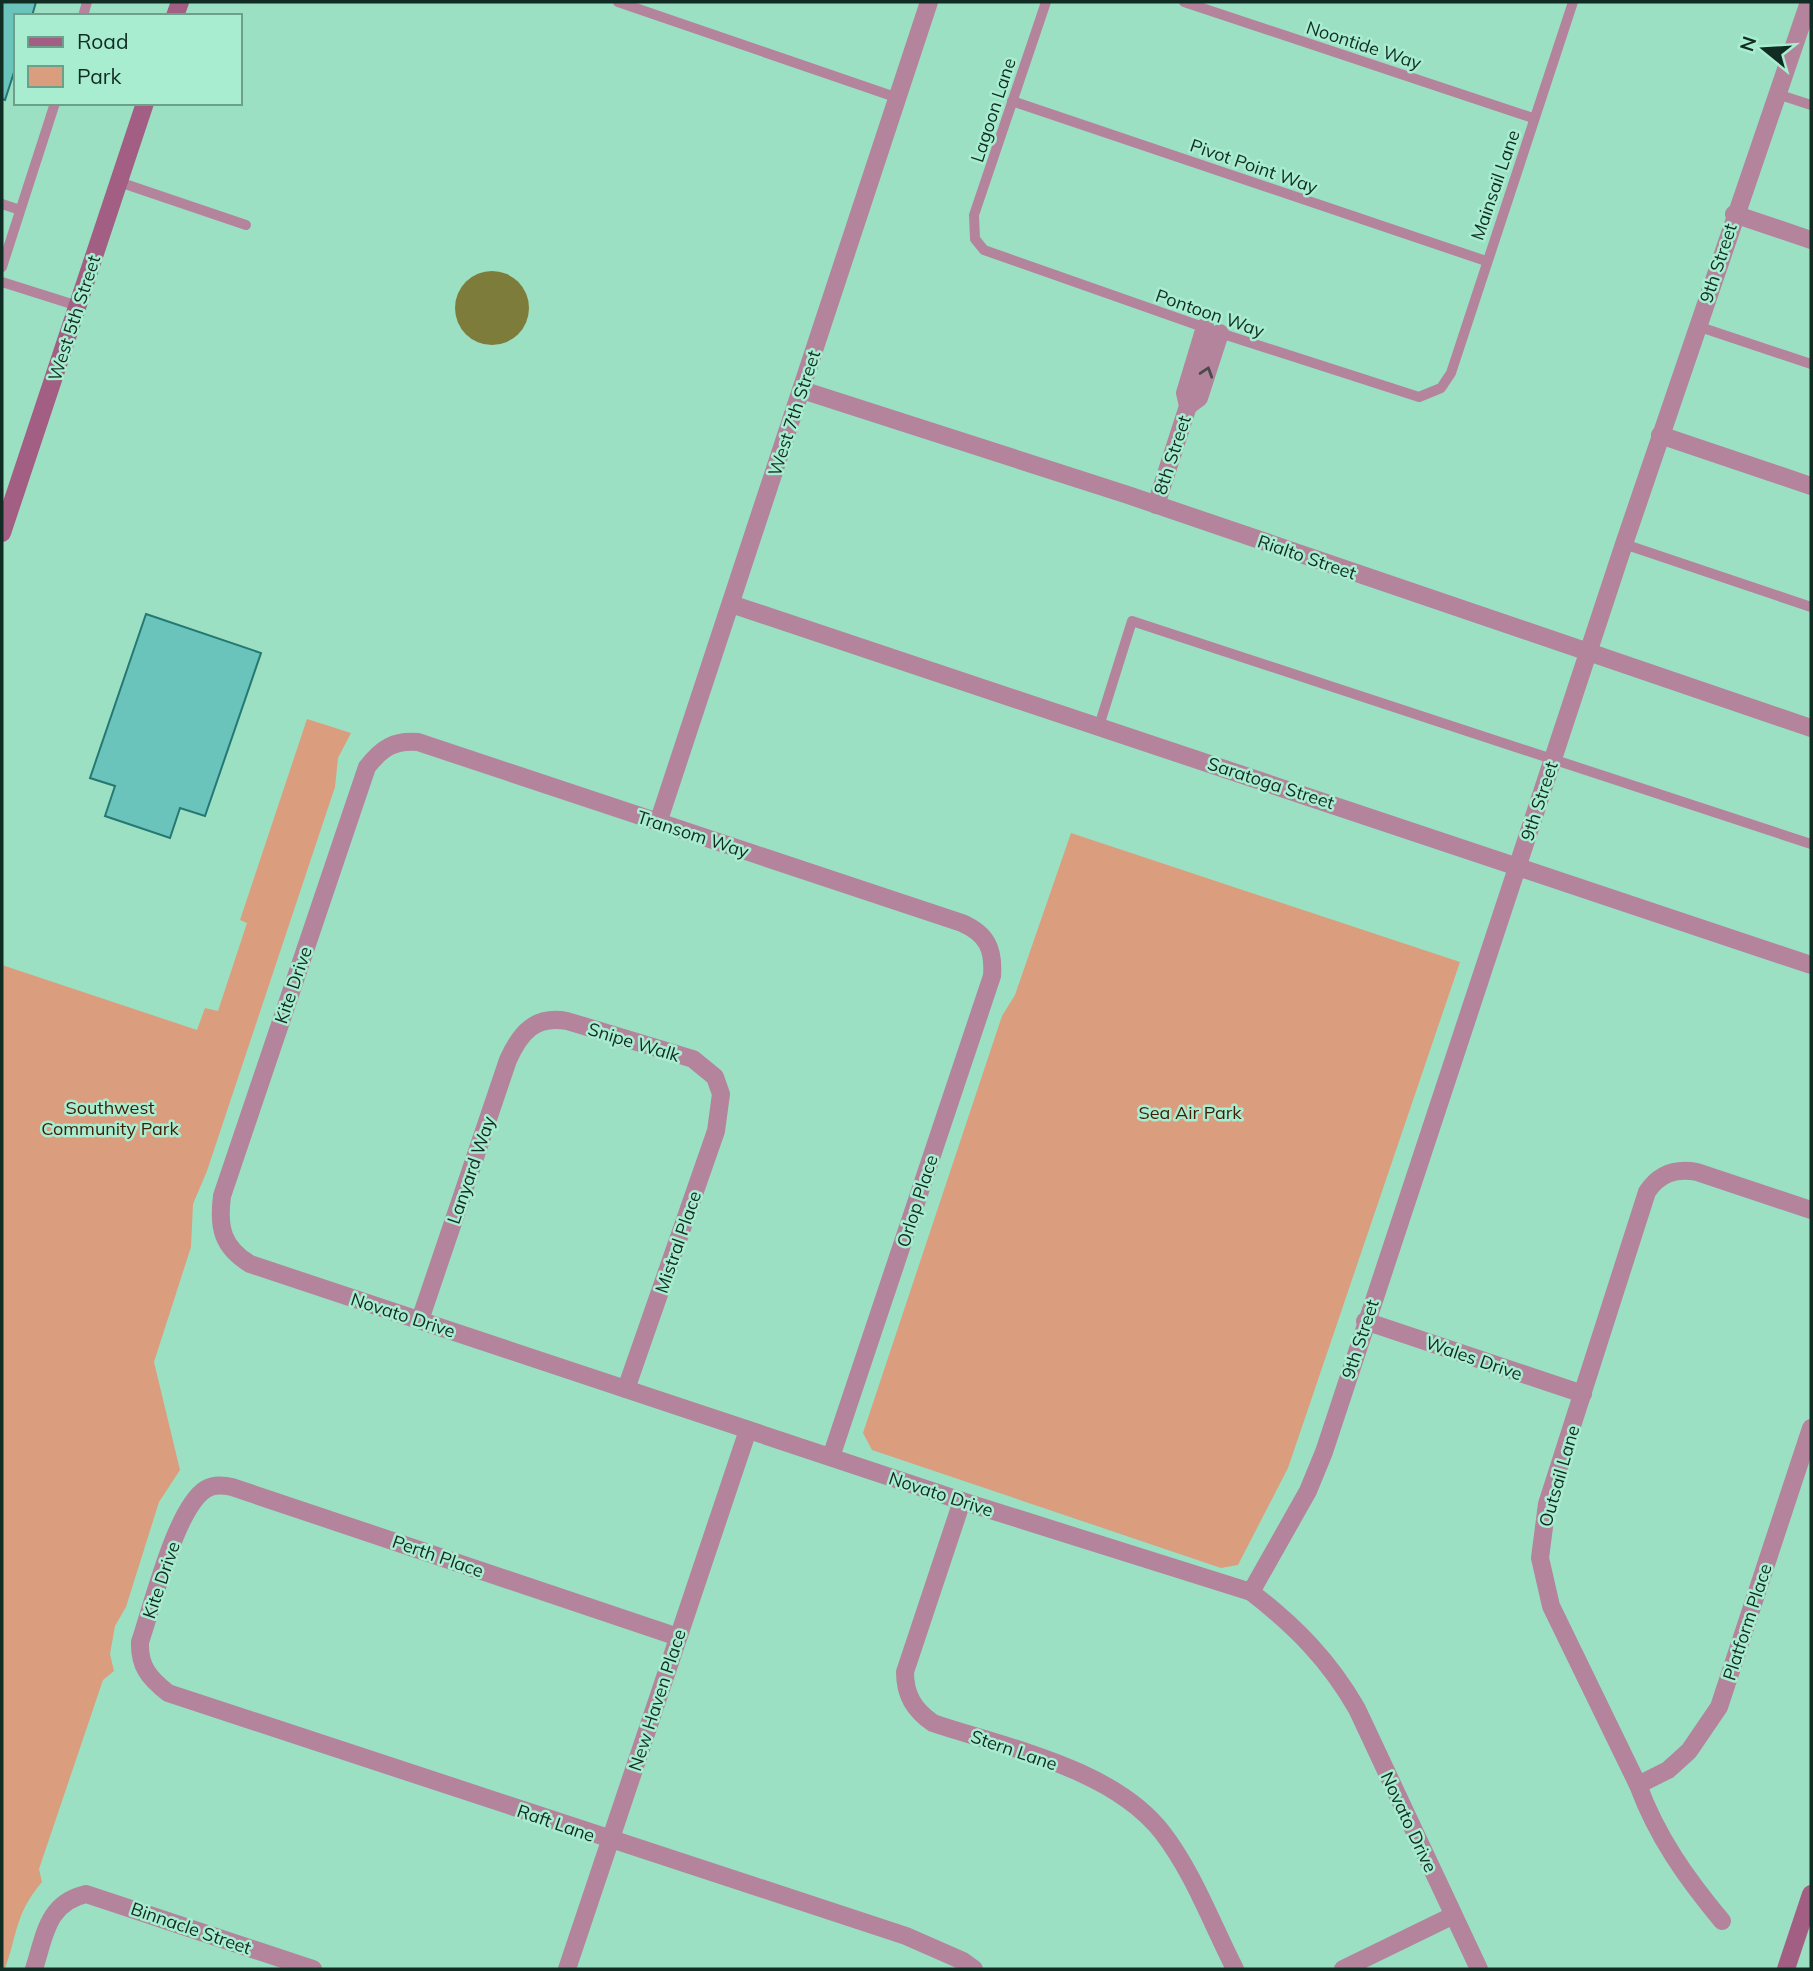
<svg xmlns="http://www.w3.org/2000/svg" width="1813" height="1971" font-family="Mulish,sans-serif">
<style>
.green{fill:#da9d7e}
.water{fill:#7e7c3a}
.building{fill:#6ac4bb;stroke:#267872;stroke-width:2}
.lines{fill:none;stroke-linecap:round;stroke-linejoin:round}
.service{stroke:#b3849c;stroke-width:10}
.minor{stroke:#b3849c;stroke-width:18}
.secondary{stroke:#a25e83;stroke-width:18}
.oneway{stroke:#4a4b4d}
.labels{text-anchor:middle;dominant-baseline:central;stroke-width:5;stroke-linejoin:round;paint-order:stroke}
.street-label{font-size:18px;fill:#112d23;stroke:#a9edd1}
.park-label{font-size:18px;fill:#441c05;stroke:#a9edd1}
</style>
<rect width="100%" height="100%" fill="#9ce0c4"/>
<!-- green -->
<g class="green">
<path d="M307,719L351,733L338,758L335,787L207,1171L193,1204L191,1247L154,1362L180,1470L159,1502L126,1607L115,1626L110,1654L114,1671L103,1680L39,1869L42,1882C15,1914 18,1932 5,1969H2V965L197,1030L205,1008L218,1011L247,923L240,920Z"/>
<path d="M1071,833L1460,962L1288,1468L1238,1565L1221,1568L872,1450L863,1433L1002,1016L1015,995Z"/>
</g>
<!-- water -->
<circle class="water" cx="492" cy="308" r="37"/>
<!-- building -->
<g class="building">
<path d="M2,2H36L32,16H16V66L5,100L2,99Z"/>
<path d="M146,614L261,653L205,816L180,808L170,838L105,816L115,786L90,778Z"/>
</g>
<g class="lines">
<!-- service -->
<g class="service">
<path d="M618,2L898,98"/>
<path d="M1046,2L974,215L975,239L984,250L1220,333L1419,397L1441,388L1451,373L1573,2"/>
<path d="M1184,2L1533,118"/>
<path d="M83,16L87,2"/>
<path d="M1777,94L1811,105"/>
<path d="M1012,101L1486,261"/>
<path d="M119,182L246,225"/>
<path d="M2,204L20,210"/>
<path d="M2,267L55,103"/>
<path d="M2,282L78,306"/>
<path d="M1697,326L1811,364"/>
<path d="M1624,544L1811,607"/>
<path d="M1099,726L1132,621L1811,844"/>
</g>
<!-- minor -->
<g class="minor">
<path d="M1734,214L1811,240"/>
<path d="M802,390L1128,495L1811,728"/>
<path d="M1188,406L1199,398L1220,333"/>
<path d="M1660,435L1811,486"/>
<path d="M1156,505L1188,406L1185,393L1205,327"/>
<path d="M731,604L1811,965"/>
<path d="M658,823L929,2"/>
<path d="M420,1320L508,1060C520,1033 535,1015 567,1021L693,1059L715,1077L721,1094L716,1131L626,1389"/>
<path d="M1365,1321L1583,1394"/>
<path d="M831,1457L992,976C994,949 987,934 962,923L418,742C394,740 382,748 367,767L222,1196C218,1227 222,1247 250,1264L962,1501L1251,1592C1295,1626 1329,1660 1357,1709L1479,1969"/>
<path d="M962,1501L905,1672C905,1695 914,1710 933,1723C1007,1748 1112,1768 1162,1832C1193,1872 1212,1924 1235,1969"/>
<path d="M1251,1592L1308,1491L1324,1452L1624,544L1809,2"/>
<path d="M678,1637L232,1487C223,1485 214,1484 206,1489C176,1507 152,1607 140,1642C139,1666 149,1678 168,1693L906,1936L963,1961L974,1969"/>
<path d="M1638,1785L1668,1770L1689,1751L1719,1707L1811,1428"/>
<path d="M1722,1921C1687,1879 1657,1837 1638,1785L1551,1606L1540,1558L1547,1504L1647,1192C1659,1174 1675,1168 1697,1172L1811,1210"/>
<path d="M34,1969C45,1935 47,1903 86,1894L313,1969"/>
<path d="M567,1969L748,1430"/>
<path d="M1343,1969L1452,1916"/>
</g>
<!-- secondary -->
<g class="secondary">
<path d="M175,16L180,2"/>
<path d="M2,533L145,103"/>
<path d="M1786,1969L1811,1894"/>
</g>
</g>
<!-- one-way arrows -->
<defs><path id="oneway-chevron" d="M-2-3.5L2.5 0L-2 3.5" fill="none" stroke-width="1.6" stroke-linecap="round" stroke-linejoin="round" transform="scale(1.75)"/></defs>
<use class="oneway" href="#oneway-chevron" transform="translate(1207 372) rotate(-72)"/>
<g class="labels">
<!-- street labels -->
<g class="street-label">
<text transform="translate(1364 45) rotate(18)">Noontide Way</text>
<text transform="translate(993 110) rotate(-72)">Lagoon Lane</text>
<text transform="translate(1254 166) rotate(19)">Pivot Point Way</text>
<text transform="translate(1495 185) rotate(-71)">Mainsail Lane</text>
<text transform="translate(1718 263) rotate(-72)">9th Street</text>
<text transform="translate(1210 313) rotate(19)">Pontoon Way</text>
<text transform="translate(74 318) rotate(-72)">West 5th Street</text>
<text transform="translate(794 413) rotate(-72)">West 7th Street</text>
<text transform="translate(1172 455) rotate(-72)">8th Street</text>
<text transform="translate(1307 557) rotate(19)">Rialto Street</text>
<text transform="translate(1271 783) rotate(18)">Saratoga Street</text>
<text transform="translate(1539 801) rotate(-72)">9th Street</text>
<text transform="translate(693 834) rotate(18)">Transom Way</text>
<text transform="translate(293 985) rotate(-71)">Kite Drive</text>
<text transform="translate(634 1042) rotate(17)">Snipe Walk</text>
<text transform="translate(471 1170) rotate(-71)">Lanyard Way</text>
<text transform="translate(917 1201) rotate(-72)">Orlop Place</text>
<text transform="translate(678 1242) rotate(-71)">Mistral Place</text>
<text transform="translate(403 1315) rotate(18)">Novato Drive</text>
<text transform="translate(1360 1339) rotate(-72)">9th Street</text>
<text transform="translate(1474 1358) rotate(19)">Wales Drive</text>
<text transform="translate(1559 1476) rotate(-74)">Outsail Lane</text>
<text transform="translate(941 1494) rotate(18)">Novato Drive</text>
<text transform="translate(438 1556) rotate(19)">Perth Place</text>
<text transform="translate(161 1580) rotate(-71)">Kite Drive</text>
<text transform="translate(1747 1622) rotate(-72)">Platform Place</text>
<text transform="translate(657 1700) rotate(-72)">New Haven Place</text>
<text transform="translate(1014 1750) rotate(19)">Stern Lane</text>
<text transform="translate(1409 1822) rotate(65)">Novato Drive</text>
<text transform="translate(556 1823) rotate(19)">Raft Lane</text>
<text transform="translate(191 1928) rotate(19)">Binnacle Street</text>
</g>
<!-- park labels -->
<g class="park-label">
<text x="110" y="1107">Southwest<tspan x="110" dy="21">Community Park</tspan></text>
<text x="1190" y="1112">Sea Air Park</text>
</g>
</g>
<!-- border -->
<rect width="1813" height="1971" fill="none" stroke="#112d23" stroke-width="7"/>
<!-- legend -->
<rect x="14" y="14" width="228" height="91" fill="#a9edd1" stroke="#6ca08b" stroke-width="2"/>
<rect x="28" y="37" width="35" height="10" fill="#a25e83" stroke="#6ca08b" stroke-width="2"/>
<text x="77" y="49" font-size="21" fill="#112d23">Road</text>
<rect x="28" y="66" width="35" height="21" fill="#da9d7e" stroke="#6ca08b" stroke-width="2"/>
<text x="77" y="84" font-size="21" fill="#112d23">Park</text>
<!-- north arrow -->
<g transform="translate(1764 49) rotate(288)" stroke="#a9edd1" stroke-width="5" paint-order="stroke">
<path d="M0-5L12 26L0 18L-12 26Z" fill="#112d23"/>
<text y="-10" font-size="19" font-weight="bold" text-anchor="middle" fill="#112d23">N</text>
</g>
</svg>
